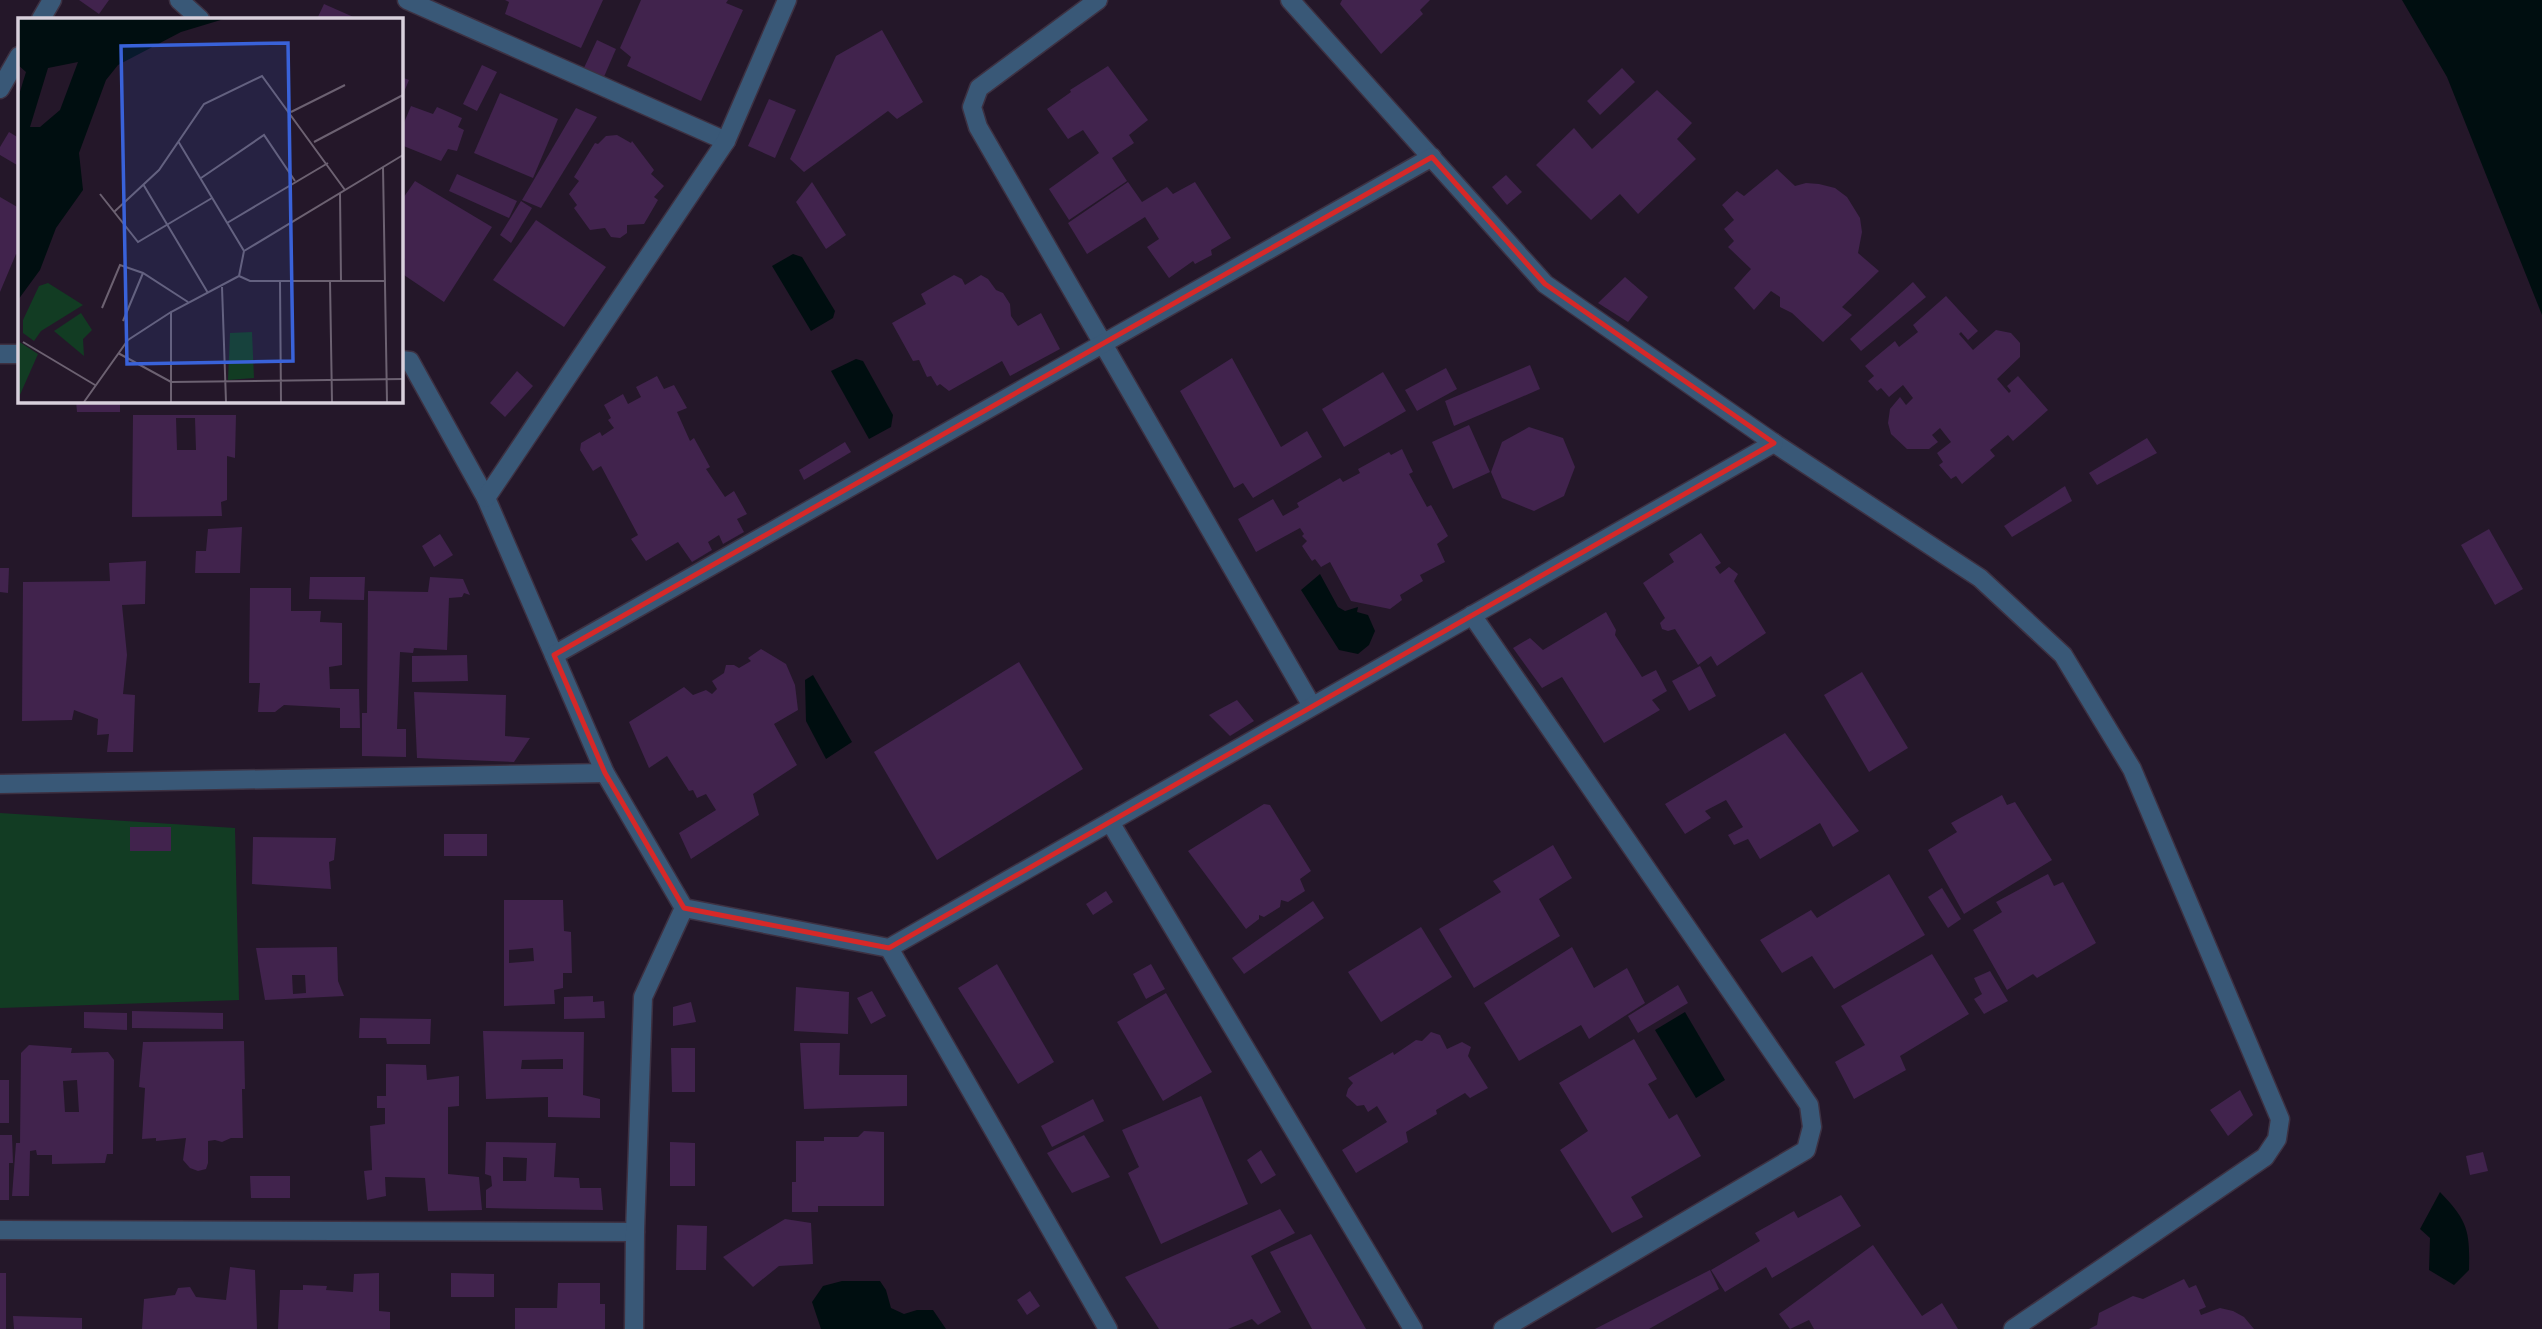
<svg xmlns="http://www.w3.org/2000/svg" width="2542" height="1329" font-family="Raleway,sans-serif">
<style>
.green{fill:#123c23}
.water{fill:#000e10}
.building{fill:#41234d;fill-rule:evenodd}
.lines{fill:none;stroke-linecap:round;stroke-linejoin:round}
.minor-casing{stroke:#3d3142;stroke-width:21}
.minor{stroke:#395877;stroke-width:18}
.marked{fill:none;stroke:#d62828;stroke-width:5;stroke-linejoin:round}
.inset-road{fill:none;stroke:#6c6171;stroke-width:2}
.view{fill:#3962d9;fill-opacity:0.15;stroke:#3962d9;stroke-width:3.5}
.inset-edge{fill:none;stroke:#d8d0dc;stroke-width:3.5}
</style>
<rect width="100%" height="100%" fill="#241729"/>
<!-- green -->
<path class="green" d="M0,813L235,828L239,1000L0,1008Z"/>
<!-- water -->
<g class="water">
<path d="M2402,0H2542V315L2447,77Z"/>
<path d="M793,254L802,257L835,311L833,318L811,331L772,266Z"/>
<path d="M856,359L863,361L893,415L891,427L869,439L831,371Z"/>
<path d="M1320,574L1338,607L1345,611L1358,607L1357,612L1368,615L1375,631L1369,645L1358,654L1339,650L1301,590Z"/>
<path d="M813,675L852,742L826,759L806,721L805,680Z"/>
<path d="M1685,1012L1725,1080L1696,1098L1655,1030Z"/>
<path d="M2440,1192C2468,1221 2470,1231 2469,1270L2454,1285L2429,1270L2430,1238L2420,1229Z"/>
<path d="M842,1281H880L886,1290L891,1308L904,1314L917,1310H933L946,1329H821L812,1302L823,1286Z"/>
</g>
<!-- building -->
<g class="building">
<path d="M79,0H109L99,14Z"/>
<path d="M505,0H603L581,48L505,14L509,2Z"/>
<path d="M641,0H728L726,3L743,10L701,101L627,66L631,57L620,48Z"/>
<path d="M1342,0H1430L1420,10L1423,14L1381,54L1340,4Z"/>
<path d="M324,4L358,19H317Z"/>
<path d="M882,30L923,102L897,119L888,111L804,172L790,159L836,56Z"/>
<path d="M597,40L616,49L603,79L583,70Z"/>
<path d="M482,65L497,72L477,111L463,104Z"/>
<path d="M1108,66L1148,120L1129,135L1134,143L1112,158L1127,181L1069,220L1049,189L1099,153L1083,130L1068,139L1047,109L1071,92L1070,90Z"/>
<path d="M1622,68L1635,82L1600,115L1587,101Z"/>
<path d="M401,77L409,80L401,99Z"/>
<path d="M1657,90L1692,123L1677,139L1696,159L1638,214L1620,194L1591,220L1536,165L1574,128L1592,149Z"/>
<path d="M500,93L558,119L533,178L474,153Z"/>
<path d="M769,99L796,110L775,158L748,146Z"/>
<path d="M411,106L433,114L437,107L462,118L458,127L464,130L457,151L448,149L441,161L401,145V130Z"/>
<path d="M576,108L597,117L541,208L522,200Z"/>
<path d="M9,132L19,138V161L17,165L0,155V147Z"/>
<path d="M617,135L631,143L632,141L654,170L651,174L664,186L654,197L658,200L644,224L627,225V233L620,238L611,237L605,228L590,230L574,208L577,205L569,194L579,181L574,177L595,143L598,144L606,136Z"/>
<path d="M1777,169L1795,186L1806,183L1819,184L1835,188L1847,197L1860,218L1862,232L1858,253L1879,271L1842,307L1852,315L1823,342L1792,313L1780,307V297L1771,291L1754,310L1734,288L1751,269L1728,247L1734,241L1724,229L1734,220L1722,205L1737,191L1744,196Z"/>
<path d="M457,174L517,201L509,218L449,191Z"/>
<path d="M1506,175L1522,192L1507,205L1492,187Z"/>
<path d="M415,181L492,227L444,302L401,273V265L405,259L401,256V201Z"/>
<path d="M812,182L846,235L826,249L796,202Z"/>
<path d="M1128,182L1142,202L1167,187L1173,194L1195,182L1231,238L1211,250L1212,255L1195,264L1193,261L1169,278L1147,247L1159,239L1145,217L1087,254L1068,223Z"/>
<path d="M0,197L19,208V256L16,254L0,292Z"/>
<path d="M521,201L532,208L511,243L500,235Z"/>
<path d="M536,220L606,267L564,327L493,280Z"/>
<path d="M954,275L962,279L965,285L981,275L988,279L996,290L1003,293L1010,304L1011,316L1018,326L1041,313L1060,349L1010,376L1002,361L949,391L940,384L937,386L931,376L927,377L919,360L913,361L892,323L926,304L921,294Z"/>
<path d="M1625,277L1648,297L1628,322L1598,303Z"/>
<path d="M1913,282L1926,297L1861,351L1850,339Z"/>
<path d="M1946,296L1978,331L1968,340L1961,332L1959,334L1973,350L1996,330L2011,333L2020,343V357L1997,379L2009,393L2011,391L2007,386L2018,376L2048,410L2013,441L2008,435L1990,450L1995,456L1962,484L1956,476L1951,479L1939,465L1943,462L1937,453L1951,442L1940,428L1932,435L1938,442L1929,449H1907L1891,434L1888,423L1890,409L1900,397L1906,405L1913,398L1903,385L1889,397L1881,388L1877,391L1868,381L1874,376L1865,366L1895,341L1899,347L1918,332L1913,325Z"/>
<path d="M1232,358L1281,447L1307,431L1322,457L1253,498L1243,483L1234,488L1180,391Z"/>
<path d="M1530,365L1540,389L1454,426L1445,401Z"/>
<path d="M1446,368L1457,389L1417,411L1405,390Z"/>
<path d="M517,371L533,386L505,417L490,403Z"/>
<path d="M1383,372L1406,411L1344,447L1322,409Z"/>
<path d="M657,376L664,389L674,385L687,408L677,412L690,441L694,438L710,467L706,469L725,497L734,491L747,514L737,519L744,532L723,544L719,535L708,542L712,550L692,562L678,542L646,561L631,539L638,535L601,466L593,471L580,450L581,443L600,432L602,436L614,428L608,420L611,418L604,405L623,394L628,404L641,397L636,387Z"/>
<path d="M76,401H120V412H77Z"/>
<path d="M133,415H236L235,458L227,456V500L221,502L222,516L132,517ZM176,418H195L196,450H177Z"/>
<path d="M1469,425L1490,472L1453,489L1432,442Z"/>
<path d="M1529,427L1563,438L1575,467L1564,496L1534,511L1502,498L1491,472L1502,442Z"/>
<path d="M2147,438L2157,453L2097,485L2089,473Z"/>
<path d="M845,442L851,452L804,480L799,470Z"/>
<path d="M1402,449L1413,472L1409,474L1427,507L1431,505L1448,536L1437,544L1445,562L1420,575L1423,581L1400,595L1402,600L1390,609L1351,601L1330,562L1321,567L1315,559L1312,561L1302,546L1307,541L1302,536L1304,534L1300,528L1256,552L1238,519L1273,499L1283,516L1299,507L1297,503L1340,478L1343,482L1360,473L1358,469L1389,452L1391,455Z"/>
<path d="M2065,486L2072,501L2012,537L2004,526Z"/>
<path d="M242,527L240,573H195L196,551H206L208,529Z"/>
<path d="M2489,529L2523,589L2495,605L2461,545Z"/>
<path d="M1701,533L1721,563L1715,567L1720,574L1729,567L1738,574L1734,581L1766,633L1717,666L1711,656L1698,665L1675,629L1668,631L1662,629L1660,623L1665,618L1643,583L1674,562L1669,554Z"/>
<path d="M440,534L453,555L434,567L422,546Z"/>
<path d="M146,561L145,604L122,605L127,655L123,694L135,695L133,752H107L109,734L97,735L98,719L74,710L72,720L22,721L23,582L110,581L109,563Z"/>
<path d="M0,568H9L8,593L0,592Z"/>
<path d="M310,577H365L364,600L309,599Z"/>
<path d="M430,577L463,579L470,595L464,593L462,597L449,598L447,650L414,648L413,653L400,652L397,729H406V757L362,756V713H367L368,591L428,592Z"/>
<path d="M250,588H291V611H321L320,622L342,623V665L329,667L330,689H359L360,728H340V708L284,705L275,712H258L260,683H249Z"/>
<path d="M1606,612L1616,630L1615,635L1642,677L1656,670L1667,691L1652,700L1660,710L1604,743L1562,677L1542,688L1513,648L1530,638L1543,650Z"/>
<path d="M761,649L786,664L795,685L798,710L774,724L797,765L753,794L759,815L691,859L679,833L716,810L706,794L697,798L693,790L689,791L667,756L649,768L629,722L684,687L693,695L706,690L712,694L717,689L712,681L724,673L726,665H734L739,668L751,661L748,658Z"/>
<path d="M467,655L468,681L412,682V656Z"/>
<path d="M1019,662L1083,769L937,860L874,752Z"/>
<path d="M1700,666L1716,696L1689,711L1672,681Z"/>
<path d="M1862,672L1908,748L1869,772L1824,695Z"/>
<path d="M414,692L506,695L505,736L530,738L514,762L417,758Z"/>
<path d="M1237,700L1254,721L1230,736L1209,715Z"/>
<path d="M1785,733L1859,831L1833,847L1820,823L1760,859L1748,839L1734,845L1728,835L1743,827L1726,800L1705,811L1711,818L1685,834L1665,804Z"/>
<path d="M2002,795L2007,805L2015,802L2052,860L1964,914L1928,850L1957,832L1951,823Z"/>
<path d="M1264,804L1270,805L1311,871L1300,879L1305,891L1288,902L1281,900L1280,907L1264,917L1259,915V919L1246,929L1188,851Z"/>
<rect x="130" y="827" width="41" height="24"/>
<rect x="444" y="834" width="43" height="22"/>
<path d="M253,837L336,838L334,860L329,862L331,889L252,884Z"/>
<path d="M1553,845L1572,878L1539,899L1560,936L1474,988L1439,929L1501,892L1493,881Z"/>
<path d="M1889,874L1925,935L1834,989L1812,956L1782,973L1760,940L1811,910L1817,918Z"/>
<path d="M2048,874L2054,886L2063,882L2096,943L2037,978L2033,974L2007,990L1973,930L2002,912L1996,902Z"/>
<path d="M1942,888L1961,919L1948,928L1928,897Z"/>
<path d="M1106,891L1113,902L1093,915L1086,904Z"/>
<path d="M504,900H563L564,931L571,932L572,973H563V988L554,990L555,1004L504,1006ZM533,948L534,961L509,963V950Z"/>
<path d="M1313,901L1324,918L1244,974L1232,958Z"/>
<path d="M1421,927L1452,977L1381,1022L1348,972Z"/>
<path d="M337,947L338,981L344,996L265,1000L256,948ZM292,975H305L306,993L293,994Z"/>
<path d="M1572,947L1594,988L1627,968L1645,1003L1589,1039L1581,1025L1519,1061L1484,1003Z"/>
<path d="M1932,954L1969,1014L1900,1056L1906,1070L1854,1099L1835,1062L1865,1045L1841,1006Z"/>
<path d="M997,964L1054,1062L1018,1084L958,988Z"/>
<path d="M1151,964L1165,989L1146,999L1133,974Z"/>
<path d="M1990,971L2008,1001L1984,1014L1974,999L1982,994L1974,978Z"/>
<path d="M1678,985L1688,1003L1638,1033L1628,1016Z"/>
<path d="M796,987L849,992L848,1034L794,1031Z"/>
<path d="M872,991L886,1016L871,1024L857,998Z"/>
<path d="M1166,993L1212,1072L1163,1101L1117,1022Z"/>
<path d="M593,996V1002L604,1001L605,1018L564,1019V997Z"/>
<path d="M691,1002L696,1022L673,1026V1007Z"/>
<path d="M132,1011L223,1013V1029L132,1028Z"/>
<path d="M84,1012L127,1013V1030L84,1028Z"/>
<path d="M360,1018L431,1019L430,1044H387L386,1038H359Z"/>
<path d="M483,1031L584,1032L583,1095L600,1099V1118L548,1117V1097L486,1099ZM563,1059V1069H521L522,1060Z"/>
<path d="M1431,1032L1440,1035L1447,1049L1462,1042L1471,1047L1468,1056L1488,1088L1470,1098L1465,1093L1436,1110L1437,1114L1406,1132L1408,1142L1356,1173L1342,1150L1387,1122L1377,1106L1368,1112L1364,1105L1357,1106L1346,1096L1348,1089L1353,1083L1348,1078L1393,1052L1394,1055L1416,1040L1422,1041Z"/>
<path d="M1634,1039L1657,1079L1648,1084L1669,1119L1677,1114L1701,1156L1631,1197L1643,1217L1612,1233L1560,1150L1588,1131L1559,1083Z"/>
<path d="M244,1041L245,1089H242L243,1138H231L222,1142L215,1140L208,1141V1163L206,1169L198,1171L190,1168L183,1160L186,1138L156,1141V1138L142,1139L145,1088L139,1087L143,1042Z"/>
<path d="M800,1043H840L839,1075H907V1106L804,1109Z"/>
<path d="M29,1045L72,1048L71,1053L108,1052L114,1060L113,1154H107L105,1163L52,1164V1155H37L36,1150L30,1151L29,1196H12L16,1143H20L21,1053ZM77,1080L79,1112H65L63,1081Z"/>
<path d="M671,1048H695V1092H672Z"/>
<path d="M386,1064L426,1065L427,1080L459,1076V1106L448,1107V1174L479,1177L482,1210L428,1211L425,1178L385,1177L386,1196L367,1200L364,1171L372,1170L370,1126L385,1124V1108H377V1096H386Z"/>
<rect x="0" y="1080" width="9" height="43"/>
<path d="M2240,1090L2253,1115L2228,1136L2210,1110Z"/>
<path d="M1201,1096L1248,1204L1161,1244L1128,1173L1139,1167L1122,1130Z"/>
<path d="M1093,1099L1104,1121L1052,1147L1041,1126Z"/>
<path d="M864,1131L884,1132V1206H818V1212H792V1182H796V1141H824V1137H858Z"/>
<path d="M0,1135H12L13,1163H9V1200H0Z"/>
<path d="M1084,1135L1110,1177L1072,1193L1047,1153Z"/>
<path d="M486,1142L556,1143L554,1177L579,1178L580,1188H601L603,1210L486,1208V1190L492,1186L491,1176L485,1174ZM503,1157L527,1158L526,1181H503Z"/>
<path d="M670,1142L695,1143V1186H670Z"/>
<path d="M1261,1150L1276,1175L1261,1184L1247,1160Z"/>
<path d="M2483,1152L2488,1171L2470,1175L2466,1156Z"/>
<path d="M250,1176H290V1198H251Z"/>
<path d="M1841,1195L1861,1226L1772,1278L1766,1267L1725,1292L1711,1270L1760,1241L1755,1233L1794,1211L1798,1218Z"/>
<path d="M1280,1209L1295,1233L1251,1256L1281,1312L1258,1325L1252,1319L1228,1329H1159L1125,1277Z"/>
<path d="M785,1219L811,1223L813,1264L779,1266L753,1287L723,1257Z"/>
<path d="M677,1225L707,1226L706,1270H676Z"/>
<path d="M1311,1234L1366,1329H1312L1270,1252Z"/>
<path d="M1873,1245L1922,1316L1942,1303L1958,1329H1814L1809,1320L1790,1329L1779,1314Z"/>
<path d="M230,1267L255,1270L257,1329H142L144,1299L175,1295L178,1288L190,1287L196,1297L226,1300Z"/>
<path d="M1710,1270L1719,1289L1649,1329H1595Z"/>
<rect x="0" y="1273" width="6" height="56"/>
<path d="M379,1273V1311L390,1312V1329H278L280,1290H303V1285L327,1286L326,1290L353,1292L354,1274Z"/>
<path d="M451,1273L494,1274V1297H451Z"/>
<path d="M2184,1279L2189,1288L2196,1285L2206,1307L2199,1310L2201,1315L2220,1308L2233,1311L2244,1317L2254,1329H2089L2097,1325L2099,1313L2133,1296L2143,1299Z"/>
<path d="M558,1283H600V1304H605V1329H515V1308H557Z"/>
<path d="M1030,1291L1040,1306L1027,1315L1017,1300Z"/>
<path d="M13,1316L82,1318V1329H14Z"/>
</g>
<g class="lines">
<!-- minor casing -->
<g class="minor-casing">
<g id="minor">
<path d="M179,0L200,19"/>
<path d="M407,0L726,141"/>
<path d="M1098,0L979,88L972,107L978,127L1312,706"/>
<path d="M1290,0L1545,284L1774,443L1980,578L2063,655L2132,769L2280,1119L2277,1139L2265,1157L2013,1329"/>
<path d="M41,19L52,0"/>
<path d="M0,89L19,56"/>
<path d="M0,354H19"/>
<path d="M401,360L410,361L486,498L605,773L684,908L889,948L1774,443"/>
<path d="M486,498L726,141L787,0"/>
<path d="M1472,615L1809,1105L1812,1127L1806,1150L1503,1329"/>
<path d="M554,655L1432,157"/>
<path d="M0,784L605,773"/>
<path d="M1110,822L1413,1329"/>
<path d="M889,948L1108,1329"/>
<path d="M0,1230L635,1232"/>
<path d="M634,1329L635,1232L643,997L684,908"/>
</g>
</g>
<!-- minor -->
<use href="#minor" class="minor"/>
</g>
<!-- marked area -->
<path class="marked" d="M1432,157L1545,284L1774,443L889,948L684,908L605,773L554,655Z"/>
<!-- overview -->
<g transform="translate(18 18)">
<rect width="385" height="385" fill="#241729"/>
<path d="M30,265L65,287L23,313L16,323L5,315V302L21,268ZM63,295L74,312L65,321L66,338L36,313ZM234,314L236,360L210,362L212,315ZM0,323L20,336L1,379H0Z" fill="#123c23"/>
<path d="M0,1H206L163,14L100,47L88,62L61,135L65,172L38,210L22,252L0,282V80L8,54L0,47ZM60,44L42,92L22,109H12L30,50Z" fill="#000e10" fill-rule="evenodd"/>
<path class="inset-road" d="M273,94L327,67M296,124L385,77M365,149L369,384M183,160L246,117L277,163M125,166L190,275M322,175L323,263M82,176L120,224L194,180M96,194L141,152L186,86L244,58L327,172M209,205L310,145M226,233L385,137M221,258L232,263H367M312,263L314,384M262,264L263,384M204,269L208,384M84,290L102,247L125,255L170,284M105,303L125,255M5,324L77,367M100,335L153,364L385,361M66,384L110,322L153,294M153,384V294L221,258L226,233L160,123"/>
<path class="view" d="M270,25L275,343L109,346L103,28Z"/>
<rect width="385" height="385" class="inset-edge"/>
</g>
</svg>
